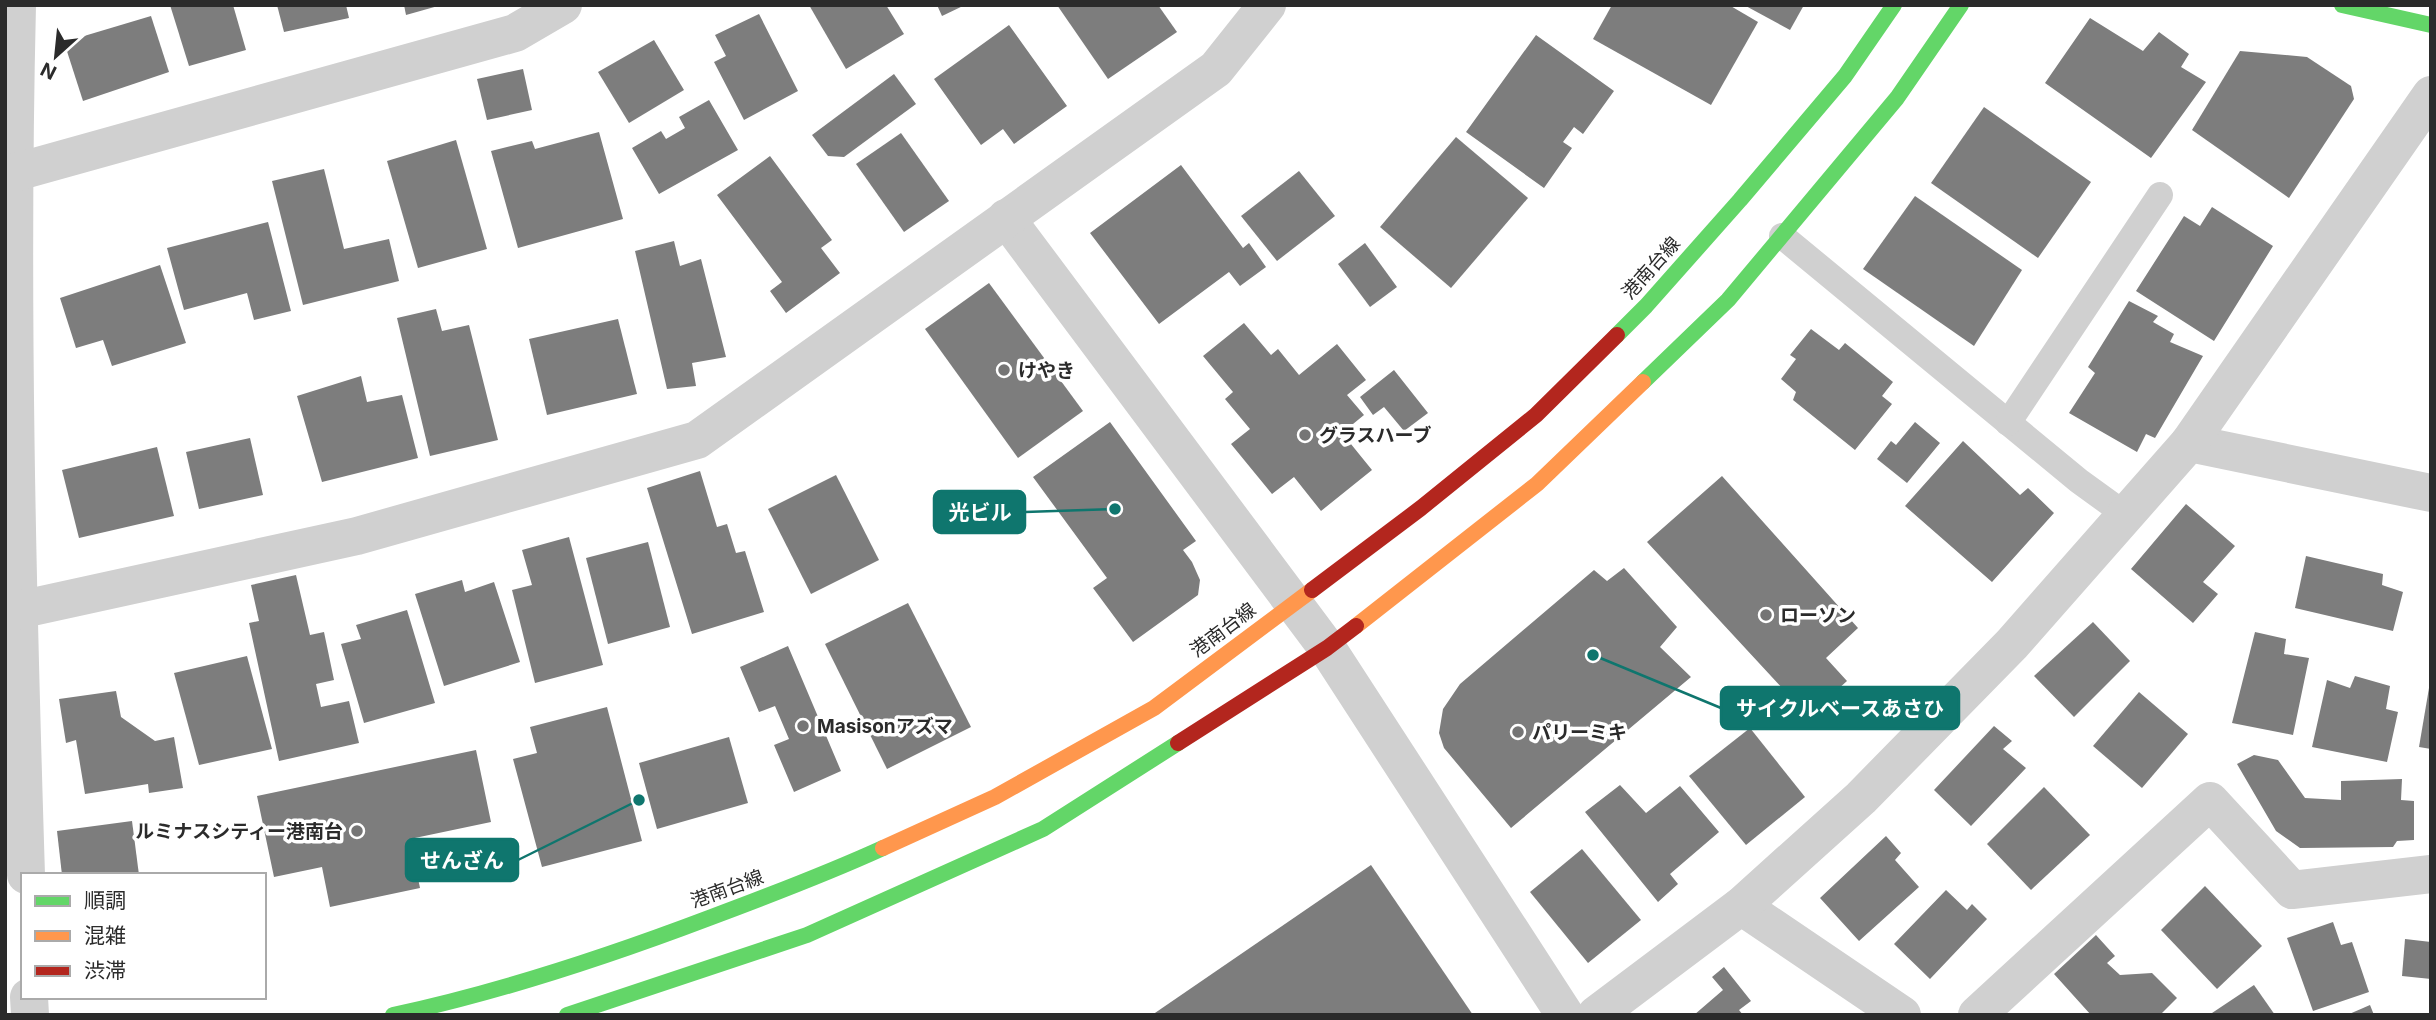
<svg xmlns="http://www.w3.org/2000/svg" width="2436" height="1020" font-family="Inter,'Noto Sans JP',sans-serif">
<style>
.building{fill:#7d7d7d}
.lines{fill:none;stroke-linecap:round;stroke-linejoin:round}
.lane{stroke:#d0d0d0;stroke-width:26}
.street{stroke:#d0d0d0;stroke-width:38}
.fast{stroke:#63d668;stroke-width:16}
.slow{stroke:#ff974d;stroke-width:16}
.jam{stroke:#b3261e;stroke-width:16}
.poi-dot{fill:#757575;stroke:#fff;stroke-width:2.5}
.labels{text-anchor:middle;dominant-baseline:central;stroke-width:7;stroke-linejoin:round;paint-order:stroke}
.street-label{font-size:19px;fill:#2b2b2b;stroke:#fff}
.poi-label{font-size:19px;font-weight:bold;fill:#2b2b2b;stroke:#fff;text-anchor:start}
.leader{fill:none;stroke:#0f766e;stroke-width:2.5}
.callout-dot{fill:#0f766e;stroke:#fff;stroke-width:2.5}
.callout{fill:#0f766e;stroke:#0f766e;stroke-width:2.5}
.callout-label{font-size:21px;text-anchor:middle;font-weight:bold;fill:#fff}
</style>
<rect width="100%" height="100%" fill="#fff"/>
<!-- building -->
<g class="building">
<path d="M170,5H233L246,50L189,66Z"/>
<path d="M277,5H346L349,18L284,32Z"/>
<path d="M404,5H438V6L406,15Z"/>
<path d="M809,5H886L904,34L846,69Z"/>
<path d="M937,5H965L942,16Z"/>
<path d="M1057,5H1158L1177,32L1108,79Z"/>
<path d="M1612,5H1729L1758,22L1711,105L1593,39Z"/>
<path d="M1744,5H1804L1790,30Z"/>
<path d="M759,14L798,91L744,120L714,62L726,56L715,35Z"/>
<path d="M151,16L169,72L83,101L64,42Z"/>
<path d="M2090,18L2143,51L2159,32L2189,54L2181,67L2206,82L2151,158L2045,83Z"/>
<path d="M1009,25L1067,106L1014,144L1003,129L981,145L934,79Z"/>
<path d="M1536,35L1614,91L1583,134L1574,127L1563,142L1572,148L1544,188L1466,132Z"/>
<path d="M654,40L684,90L629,123L598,72Z"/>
<path d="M2240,51L2307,57L2351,86L2354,99L2289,198L2192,130Z"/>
<path d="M523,69L532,110L487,120L477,79Z"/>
<path d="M894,74L916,104L844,157L828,156L812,135Z"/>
<path d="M709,100L738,150L659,194L632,148L661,131L666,139L685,128L679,117Z"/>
<path d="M1984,107L2091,182L2038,258L1931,183Z"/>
<path d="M599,132L623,219L518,248L491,151L532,141L535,149Z"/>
<path d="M901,133L949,201L904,232L856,164Z"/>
<path d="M1456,137L1528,198L1451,288L1380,227Z"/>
<path d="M456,140L487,249L418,268L387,161Z"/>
<path d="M770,156L832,240L821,248L840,273L786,313L770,291L782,282L717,195Z"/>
<path d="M1181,165L1243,248L1249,243L1266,267L1240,286L1229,272L1159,324L1090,233Z"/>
<path d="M324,169L344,249L389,239L399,281L303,305L272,181Z"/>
<path d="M1299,171L1335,216L1277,261L1241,216Z"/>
<path d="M1915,196L2022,270L1974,346L1863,269Z"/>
<path d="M2212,207L2273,246L2214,341L2136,291L2184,216L2200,226Z"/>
<path d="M268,222L291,311L254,320L247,293L184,310L167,248Z"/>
<path d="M674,241L680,266L701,259L726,357L692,363L696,386L667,389L635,251Z"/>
<path d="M1365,243L1397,287L1370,307L1338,264Z"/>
<path d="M160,265L186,343L112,366L103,340L76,348L60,298Z"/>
<path d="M989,283L1083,411L1018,458L925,329Z"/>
<path d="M2129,301L2158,316L2153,322L2174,334L2170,342L2203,356L2155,438L2146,434L2137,452L2069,413L2095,373L2088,367Z"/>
<path d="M436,309L442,331L469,325L498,440L430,456L397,318Z"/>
<path d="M618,319L637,394L547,415L529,339Z"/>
<path d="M1244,323L1271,355L1278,349L1299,375L1337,344L1366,380L1347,395L1364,415L1342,433L1372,470L1321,511L1294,477L1272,494L1231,444L1250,429L1225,399L1233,392L1203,356Z"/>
<path d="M1811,329L1839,350L1845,343L1893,382L1882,396L1892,404L1855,450L1793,400L1796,392L1781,379L1796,359L1790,355Z"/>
<path d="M1394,370L1428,413L1404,431L1384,407L1373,415L1360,397Z"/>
<path d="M361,376L367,402L402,395L418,458L322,482L297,396Z"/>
<path d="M1110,422L1196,541L1183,550L1192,562L1200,580L1198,595L1133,642L1093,588L1107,578L1033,477Z"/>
<path d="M1915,422L1940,443L1907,483L1877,459L1891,441L1896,445Z"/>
<path d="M250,438L263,495L199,509L186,452Z"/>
<path d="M1963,441L2020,495L2028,488L2054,513L1992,582L1905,506Z"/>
<path d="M157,447L174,516L79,538L62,470Z"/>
<path d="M700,471L717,527L727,524L736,553L745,551L764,612L692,634L647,488Z"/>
<path d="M836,475L879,560L811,594L768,509Z"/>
<path d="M1722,476L1858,628L1826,658L1847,681L1808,716L1647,542Z"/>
<path d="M2186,504L2235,546L2203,582L2218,594L2193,623L2131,569Z"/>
<path d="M569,537L603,665L535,683L512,590L532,585L522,550Z"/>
<path d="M648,542L670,627L608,644L586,558Z"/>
<path d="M2306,556L2383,574L2382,585L2403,592L2393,631L2295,608Z"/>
<path d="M1624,568L1677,627L1660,647L1691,677L1511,828L1444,748L1439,733L1443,709L1460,684L1594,570L1607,581Z"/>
<path d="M296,575L310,635L324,632L334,680L316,684L321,707L349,701L359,743L279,761L249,623L259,621L251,585Z"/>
<path d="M462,580L465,592L494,582L520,662L444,686L415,594Z"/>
<path d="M908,603L971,727L887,769L825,644Z"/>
<path d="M407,610L435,703L364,723L341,644L361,639L356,625Z"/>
<path d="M2093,622L2130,661L2074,717L2034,676Z"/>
<path d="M2255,632L2286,639L2284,654L2309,658L2293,735L2232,723Z"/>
<path d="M788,646L841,771L794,792L774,745L789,739L775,706L759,712L740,667Z"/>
<path d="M247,656L272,749L199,765L174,673Z"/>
<path d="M2355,676L2390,686L2386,709L2398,712L2387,762L2312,747L2327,680L2350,688Z"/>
<path d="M2429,688H2431V749L2419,747Z"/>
<path d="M116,691L121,717L155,741L174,737L183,788L149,793L148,784L85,794L76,740L66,743L59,699Z"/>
<path d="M2139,692L2188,734L2142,788L2093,746Z"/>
<path d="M607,707L642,841L542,867L513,759L537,753L530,727Z"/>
<path d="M1994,726L2012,741L2003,749L2026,768L1971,826L1934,790Z"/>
<path d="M1750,728L1805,797L1746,845L1689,776Z"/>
<path d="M729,737L748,803L657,829L639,763Z"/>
<path d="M476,750L491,822L410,839L420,888L330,907L322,867L274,877L257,796Z"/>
<path d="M2254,755L2278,760L2305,798L2341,800V781L2402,779L2401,800L2414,801V840L2397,841L2393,847L2300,848L2276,831L2237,764Z"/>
<path d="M1620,785L1646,813L1680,786L1719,832L1670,874L1678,884L1658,902L1585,812Z"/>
<path d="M2044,787L2090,835L2031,890L1987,844Z"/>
<path d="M132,821L139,875H62L57,831Z"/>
<path d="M1886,836L1901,853L1895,860L1919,887L1859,941L1820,898Z"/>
<path d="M1582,849L1641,920L1588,963L1530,892Z"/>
<path d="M1371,865L1473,1015H1152Z"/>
<path d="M2205,886L2262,946L2217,989L2161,930Z"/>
<path d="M1946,890L1967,910L1972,904L1987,919L1930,979L1894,944Z"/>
<path d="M2333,922L2341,945L2352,942L2369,992L2313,1011L2287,938Z"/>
<path d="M2096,935L2115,956L2107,963L2120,975L2152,973L2177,998L2160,1015H2091L2054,974Z"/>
<path d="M2405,939L2431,942V979L2402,976Z"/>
<path d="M1724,967L1751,1001L1739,1010L1743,1015H1694L1723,990L1712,977Z"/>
<path d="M2254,985L2275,1015H2209Z"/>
<path d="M2370,1005L2374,1015H2347Z"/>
</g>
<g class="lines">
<!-- lane -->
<g class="lane">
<path d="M1782,236L2079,481L2126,515"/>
<path d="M2008,423L2160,195"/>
</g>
<!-- street -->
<g class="street">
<path d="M17,5C10,295 17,585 26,875"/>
<path d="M5,173H13L515,33L563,5"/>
<path d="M1006,218L1327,648L1565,1015"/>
<path d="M2189,443L2431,493"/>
<path d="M5,613L357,536L697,440L1216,69L1267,5"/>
<path d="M1741,906L1902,1015"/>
<path d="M29,997L30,1015"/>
<path d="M1596,1015L1741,906L1861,798L2012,644L2189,443L2431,95"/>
<path d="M1977,1015L2210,801L2292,890L2431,874"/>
</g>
<!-- fast -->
<g class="fast">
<path d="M2342,5L2431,25"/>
<path d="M1617,335L1646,306L1740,200L1845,76L1894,5"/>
<path d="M1643,382L1728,300L1897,98L1961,5"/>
<path d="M393,1015C501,992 606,957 709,918C768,896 826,874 883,848"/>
<path d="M567,1015L807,935L1043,829L1178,743"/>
</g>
<!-- slow -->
<g class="slow">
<path d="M1356,626L1537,484L1643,382"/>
<path d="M883,848L995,797L1154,708L1312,590"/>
</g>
<!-- jam -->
<g class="jam">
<path d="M1312,590L1421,508L1536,415L1617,335"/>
<path d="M1178,743L1327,648L1356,626"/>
</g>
</g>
<!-- markers -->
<g class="poi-dot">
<circle cx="1004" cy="370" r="7"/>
<circle cx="1305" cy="435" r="7"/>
<circle cx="1766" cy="615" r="7"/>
<circle cx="803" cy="726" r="7"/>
<circle cx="1518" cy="732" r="7"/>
<circle cx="357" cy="831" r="7"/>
</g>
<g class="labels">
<!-- street labels -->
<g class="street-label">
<text transform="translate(1651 268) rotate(-48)">港南台線</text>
<text transform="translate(1223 630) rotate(-37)">港南台線</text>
<text transform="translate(727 889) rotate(-20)">港南台線</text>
</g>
<!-- poi labels -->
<g class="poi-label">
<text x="1018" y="370">けやき</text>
<text x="1319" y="435">グラスハーブ</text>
<text x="1780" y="615">ローソン</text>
<text x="817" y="726">Masisonアズマ</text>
<text x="1532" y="732">パリーミキ</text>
<text x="343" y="831" text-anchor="end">ルミナスシティー港南台</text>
</g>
</g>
<!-- callouts -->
<path class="leader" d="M1115 509L1025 512M1593 655L1721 708M639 800L518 860"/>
<g class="callout-dot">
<circle cx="1115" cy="509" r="7"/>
<circle cx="1593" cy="655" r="7"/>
<circle cx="639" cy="800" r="7"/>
</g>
<g class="callout">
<rect x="934" y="491" width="91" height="42" rx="7"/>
<rect x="1721" y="687" width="238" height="42" rx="7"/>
<rect x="406" y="839" width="112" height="42" rx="7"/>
</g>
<g class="callout-label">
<text x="980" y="520">光ビル</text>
<text x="1840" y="716">サイクルベースあさひ</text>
<text x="462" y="868">せんざん</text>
</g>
<!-- border -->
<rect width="2436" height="1020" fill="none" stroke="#2b2b2b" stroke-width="14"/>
<!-- legend -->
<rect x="21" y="873" width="245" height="126" fill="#ffffff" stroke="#aaaaaa" stroke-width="2"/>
<rect x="35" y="896" width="35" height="10" fill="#63d668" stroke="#aaaaaa" stroke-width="2"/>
<text x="84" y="908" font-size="21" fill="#2b2b2b">順調</text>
<rect x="35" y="931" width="35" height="10" fill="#ff974d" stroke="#aaaaaa" stroke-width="2"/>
<text x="84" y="943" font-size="21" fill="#2b2b2b">混雑</text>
<rect x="35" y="966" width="35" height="10" fill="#b3261e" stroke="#aaaaaa" stroke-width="2"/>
<text x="84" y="978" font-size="21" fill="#2b2b2b">渋滞</text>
<!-- north arrow -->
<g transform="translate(56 56) rotate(207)" stroke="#ffffff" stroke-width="5" paint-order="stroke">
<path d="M0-5L12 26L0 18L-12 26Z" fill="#2b2b2b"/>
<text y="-10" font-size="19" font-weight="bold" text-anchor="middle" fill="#2b2b2b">N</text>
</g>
</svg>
